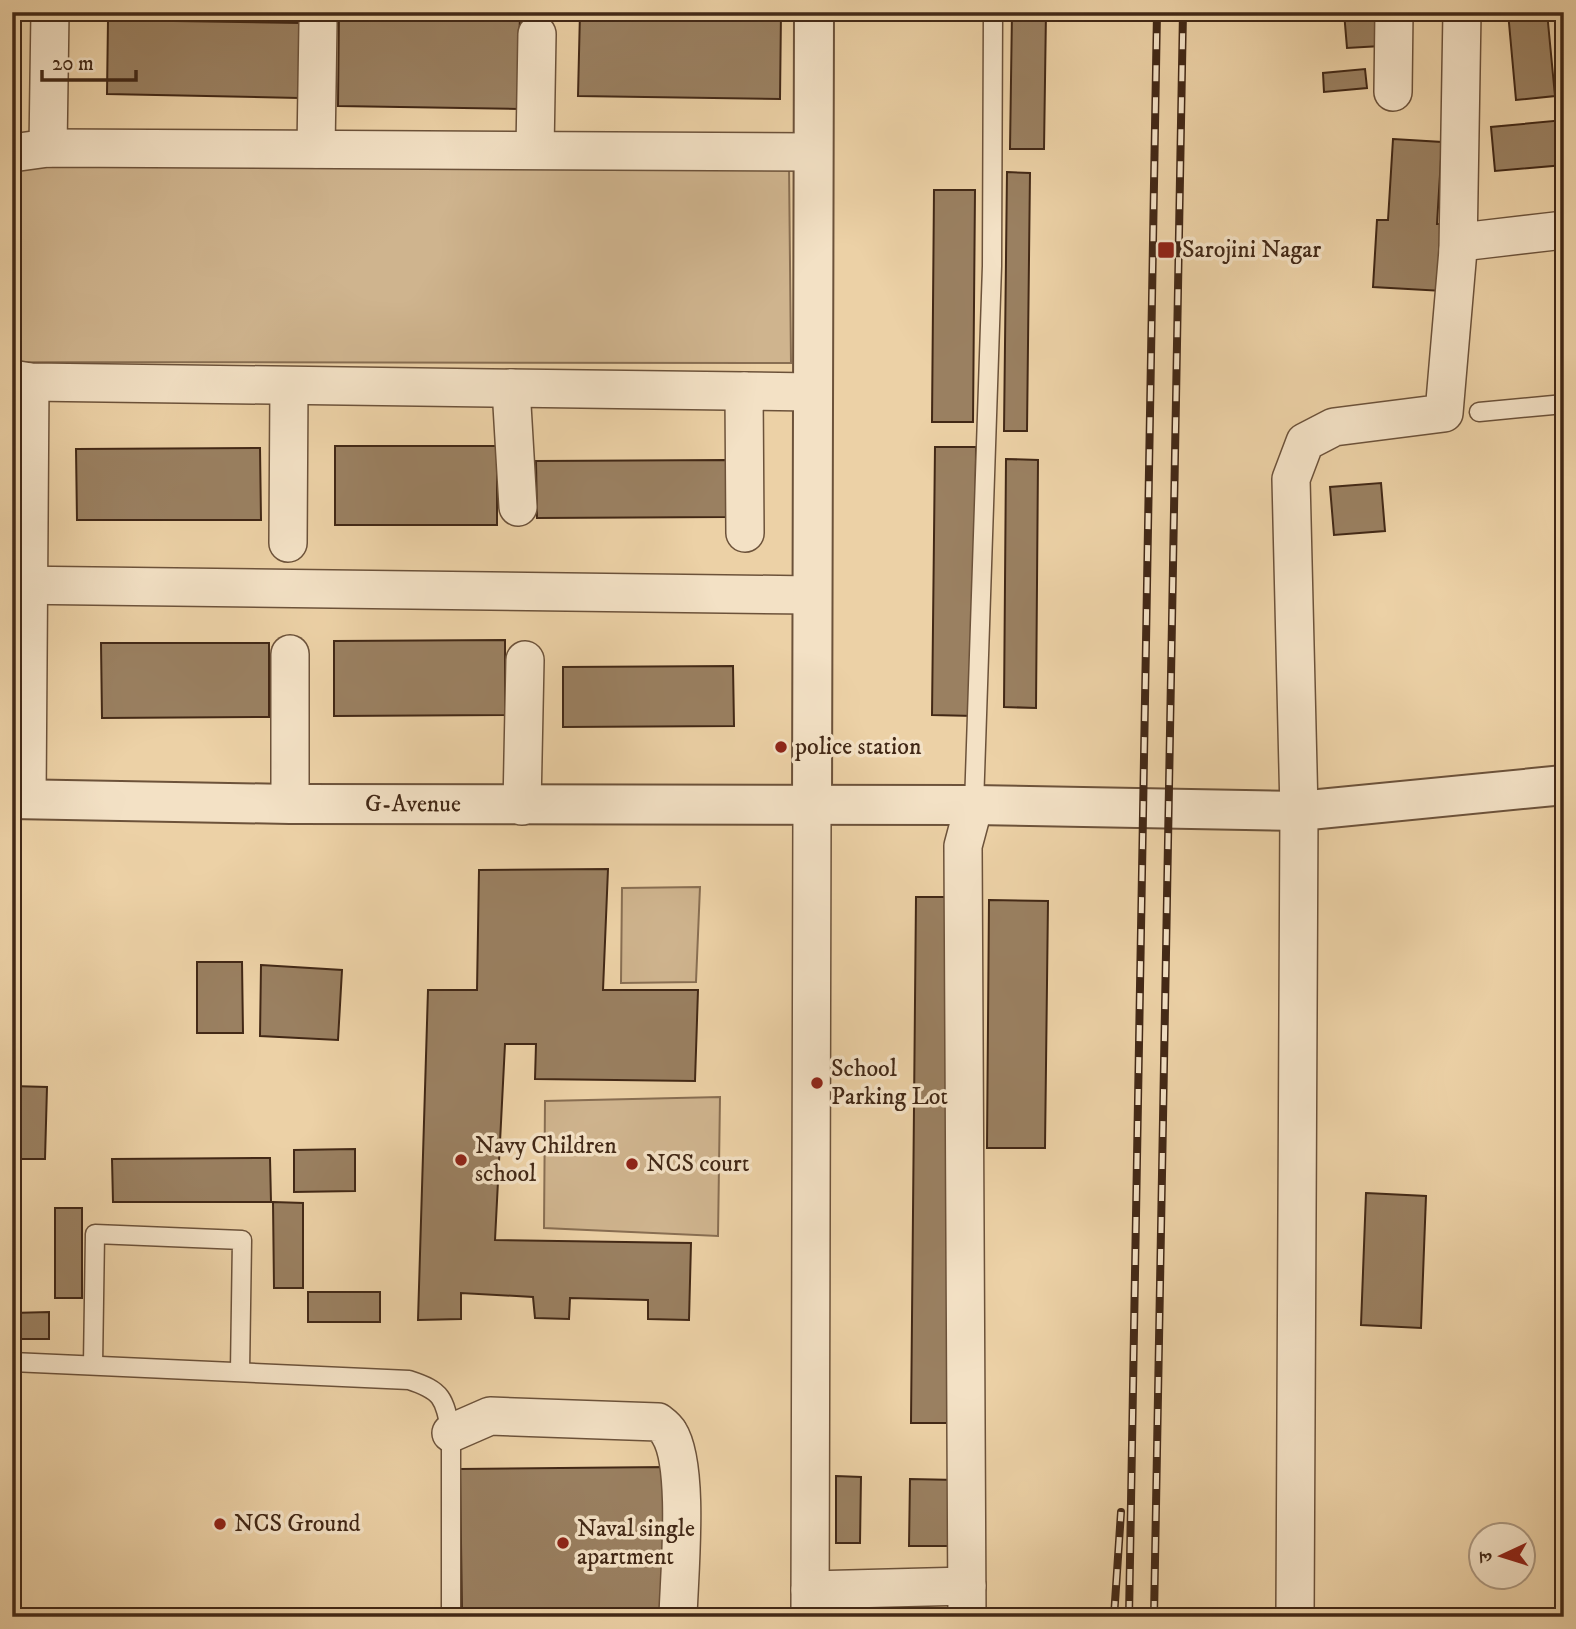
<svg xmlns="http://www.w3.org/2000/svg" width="1576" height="1629" font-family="'IM FELL DW Pica','Noto Serif Devanagari',serif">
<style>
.green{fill:#cfb48e;stroke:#886e52;stroke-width:2}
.building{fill:#9a8061;stroke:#422816;stroke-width:2}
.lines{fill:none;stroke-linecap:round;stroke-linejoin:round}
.service-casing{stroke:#6c523a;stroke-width:21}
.minor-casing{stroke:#6c523a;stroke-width:40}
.tertiary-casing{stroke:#6c523a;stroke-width:42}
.service{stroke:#f3e1c5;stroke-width:18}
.minor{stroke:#f3e1c5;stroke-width:37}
.tertiary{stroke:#f3e1c5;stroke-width:38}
.rail-casing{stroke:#422816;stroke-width:8}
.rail{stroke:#f3e1c5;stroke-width:5;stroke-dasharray:16;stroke-linecap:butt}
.poi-dot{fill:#8f2418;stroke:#f3e1c5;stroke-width:2.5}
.labels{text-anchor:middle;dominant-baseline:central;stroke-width:7;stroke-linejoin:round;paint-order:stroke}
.poi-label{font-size:24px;fill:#422816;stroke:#f3e1c5;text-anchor:start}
.street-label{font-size:24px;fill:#422816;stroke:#f3e1c5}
</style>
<rect width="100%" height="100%" fill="#ecd1a6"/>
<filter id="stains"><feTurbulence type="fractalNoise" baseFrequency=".00286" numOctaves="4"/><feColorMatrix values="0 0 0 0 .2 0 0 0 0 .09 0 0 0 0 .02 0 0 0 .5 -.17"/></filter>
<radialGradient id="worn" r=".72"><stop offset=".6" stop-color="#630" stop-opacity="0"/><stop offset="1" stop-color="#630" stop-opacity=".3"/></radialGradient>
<!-- green -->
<g class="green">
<path d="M12,163L789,164L791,363L12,362Z"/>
<path d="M700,887L696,982L621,983L622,888Z"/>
<path d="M720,1097L718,1236L544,1228L545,1101Z"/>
</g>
<!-- building -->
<g class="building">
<path d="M339,12L520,13L518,109L338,106Z"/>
<path d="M580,12H781L780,99L578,96Z"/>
<path d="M1012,12H1046L1044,149H1010Z"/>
<path d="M1344,12H1378L1381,46L1347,48Z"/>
<path d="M1508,12H1547L1555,96L1516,100Z"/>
<path d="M108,20L300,23L299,98L107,94Z"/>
<path d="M1365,69L1367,88L1324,92L1323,73Z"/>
<path d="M1564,120V165L1495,171L1491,127Z"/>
<path d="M1393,139L1442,142L1437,224H1447L1443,291L1373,287L1377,220H1388Z"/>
<path d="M1007,172L1030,173L1027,431H1004Z"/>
<path d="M934,190H975L973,422H932Z"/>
<rect x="335" y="446" width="162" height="79"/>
<path d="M935,447H976L974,716L932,715Z"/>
<path d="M260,448L261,520H77L76,449Z"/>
<path d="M1006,459L1038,460L1036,708L1004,707Z"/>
<path d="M728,460V517L537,518L536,461Z"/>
<path d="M1381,483L1385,531L1334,535L1330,487Z"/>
<path d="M505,640V715L334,716V641Z"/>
<path d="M101,643H269V717L102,718Z"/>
<path d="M733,666L734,726L563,727V667Z"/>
<path d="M608,869L603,990H698L695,1081L535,1079L536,1044H505L495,1240L691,1243L689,1320L648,1319V1300L570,1298L569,1319L535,1318L533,1297L461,1293V1319L418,1320L428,990H477L479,870Z"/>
<path d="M916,897H956L951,1423H911Z"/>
<path d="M989,900L1048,901L1045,1148H987Z"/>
<path d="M197,962H242L243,1033H197Z"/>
<path d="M261,965L342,970L338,1040L260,1036Z"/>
<path d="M12,1086L47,1087L45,1159H12Z"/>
<path d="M355,1149V1191L294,1192V1150Z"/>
<path d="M270,1158L271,1202H113L112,1159Z"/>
<path d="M1366,1193L1426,1196L1421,1328L1361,1325Z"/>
<path d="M273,1202L303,1203V1288H274Z"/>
<rect x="55" y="1208" width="27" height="90"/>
<rect x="308" y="1292" width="72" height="30"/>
<path d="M49,1312V1339H12V1313Z"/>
<path d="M665,1467L667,1617H462L460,1469Z"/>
<path d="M836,1476L861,1477L860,1543H836Z"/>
<path d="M910,1479L957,1480L956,1546H909Z"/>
</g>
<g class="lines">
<!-- service casing -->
<g class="service-casing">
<g id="service">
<path d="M1479,412L1564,404"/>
<path d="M974,805L992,266L993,12"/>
<path d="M12,1362L409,1380C443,1391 444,1398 451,1433V1617"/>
<path d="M93,1365L95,1234L242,1240L240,1371"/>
</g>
</g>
<!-- minor casing -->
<g class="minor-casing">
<g id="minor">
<path d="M1393,92L1394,12"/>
<path d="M48,148L50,12"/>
<path d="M316,149L318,23"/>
<path d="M535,150L537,34"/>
<path d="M12,153L48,148L813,152"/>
<path d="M1458,250L1462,12"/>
<path d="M12,379L30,382L813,392"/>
<path d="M511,388L518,507"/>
<path d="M744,391L745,533"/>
<path d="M288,543L289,386"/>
<path d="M12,585L812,595"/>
<path d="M27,799L30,382"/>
<path d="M290,804V654"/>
<path d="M522,806L525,660"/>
<path d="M451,1433L490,1416L658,1422C662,1425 667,1429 669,1433C690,1466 679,1576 678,1617"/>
<path d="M810,1590L967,1586"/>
<path d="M810,1617L812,807"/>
<path d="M967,1617L963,846L974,805"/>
<path d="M1295,1617L1299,811L1291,479L1305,442L1334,427L1444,413L1458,250L1461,242L1564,230"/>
</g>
</g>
<!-- tertiary casing -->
<g class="tertiary-casing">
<g id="tertiary">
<path id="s1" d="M12,799L290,804L974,805L1299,811L1564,785"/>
<path d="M812,807L814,12"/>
</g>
</g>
<!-- service -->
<use href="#service" class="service"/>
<!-- minor -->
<use href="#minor" class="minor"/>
<!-- tertiary -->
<use href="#tertiary" class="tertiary"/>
<!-- rail casing -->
<g class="rail-casing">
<g id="rail">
<path d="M1114,1617L1121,1512"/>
<path d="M1129,1617L1157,12"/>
<path d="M1154,1617L1183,12"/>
</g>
</g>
<!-- rail -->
<use href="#rail" class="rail"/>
</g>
<!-- markers -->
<g class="poi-dot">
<rect x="1157" y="241" width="18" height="18" rx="3.5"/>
<circle cx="781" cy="747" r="7"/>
<circle cx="817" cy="1083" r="7"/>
<circle cx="461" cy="1160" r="7"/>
<circle cx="632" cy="1164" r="7"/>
<circle cx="220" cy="1524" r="7"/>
<circle cx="563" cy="1543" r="7"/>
</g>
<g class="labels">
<!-- poi labels -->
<g class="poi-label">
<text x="1182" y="250">Sarojini Nagar</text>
<text x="795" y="747">police station</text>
<text x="831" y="1069">School<tspan x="831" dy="28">Parking Lot</tspan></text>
<text x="475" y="1146">Navy Children<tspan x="475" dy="28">school</tspan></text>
<text x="646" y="1164">NCS court</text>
<text x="234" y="1524">NCS Ground</text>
<text x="577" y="1529">Naval single<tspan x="577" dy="28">apartment</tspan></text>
</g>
<!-- street labels -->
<g class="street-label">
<text stroke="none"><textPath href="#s1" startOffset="401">G-Avenue</textPath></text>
</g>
</g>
<!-- margin -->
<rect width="1576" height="1629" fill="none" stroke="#ecd1a6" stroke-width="42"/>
<rect x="14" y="14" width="1548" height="1601" fill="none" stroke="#422816" stroke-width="3.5"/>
<rect x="21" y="21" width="1534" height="1587" fill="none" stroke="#422816" stroke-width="2"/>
<!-- north arrow -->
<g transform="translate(1502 1556) rotate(266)"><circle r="33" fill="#f3e1c5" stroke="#ac977f" stroke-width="2"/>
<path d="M0-5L12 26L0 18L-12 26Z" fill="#8f2418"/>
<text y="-10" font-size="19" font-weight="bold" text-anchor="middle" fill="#422816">उ</text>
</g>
<!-- scale -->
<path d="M42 70v10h94v-10" fill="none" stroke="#422816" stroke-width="3.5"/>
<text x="52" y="70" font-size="21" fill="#422816" stroke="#f3e1c5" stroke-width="5" paint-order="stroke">20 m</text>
<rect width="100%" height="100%" filter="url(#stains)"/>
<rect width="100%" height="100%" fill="url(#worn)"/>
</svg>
